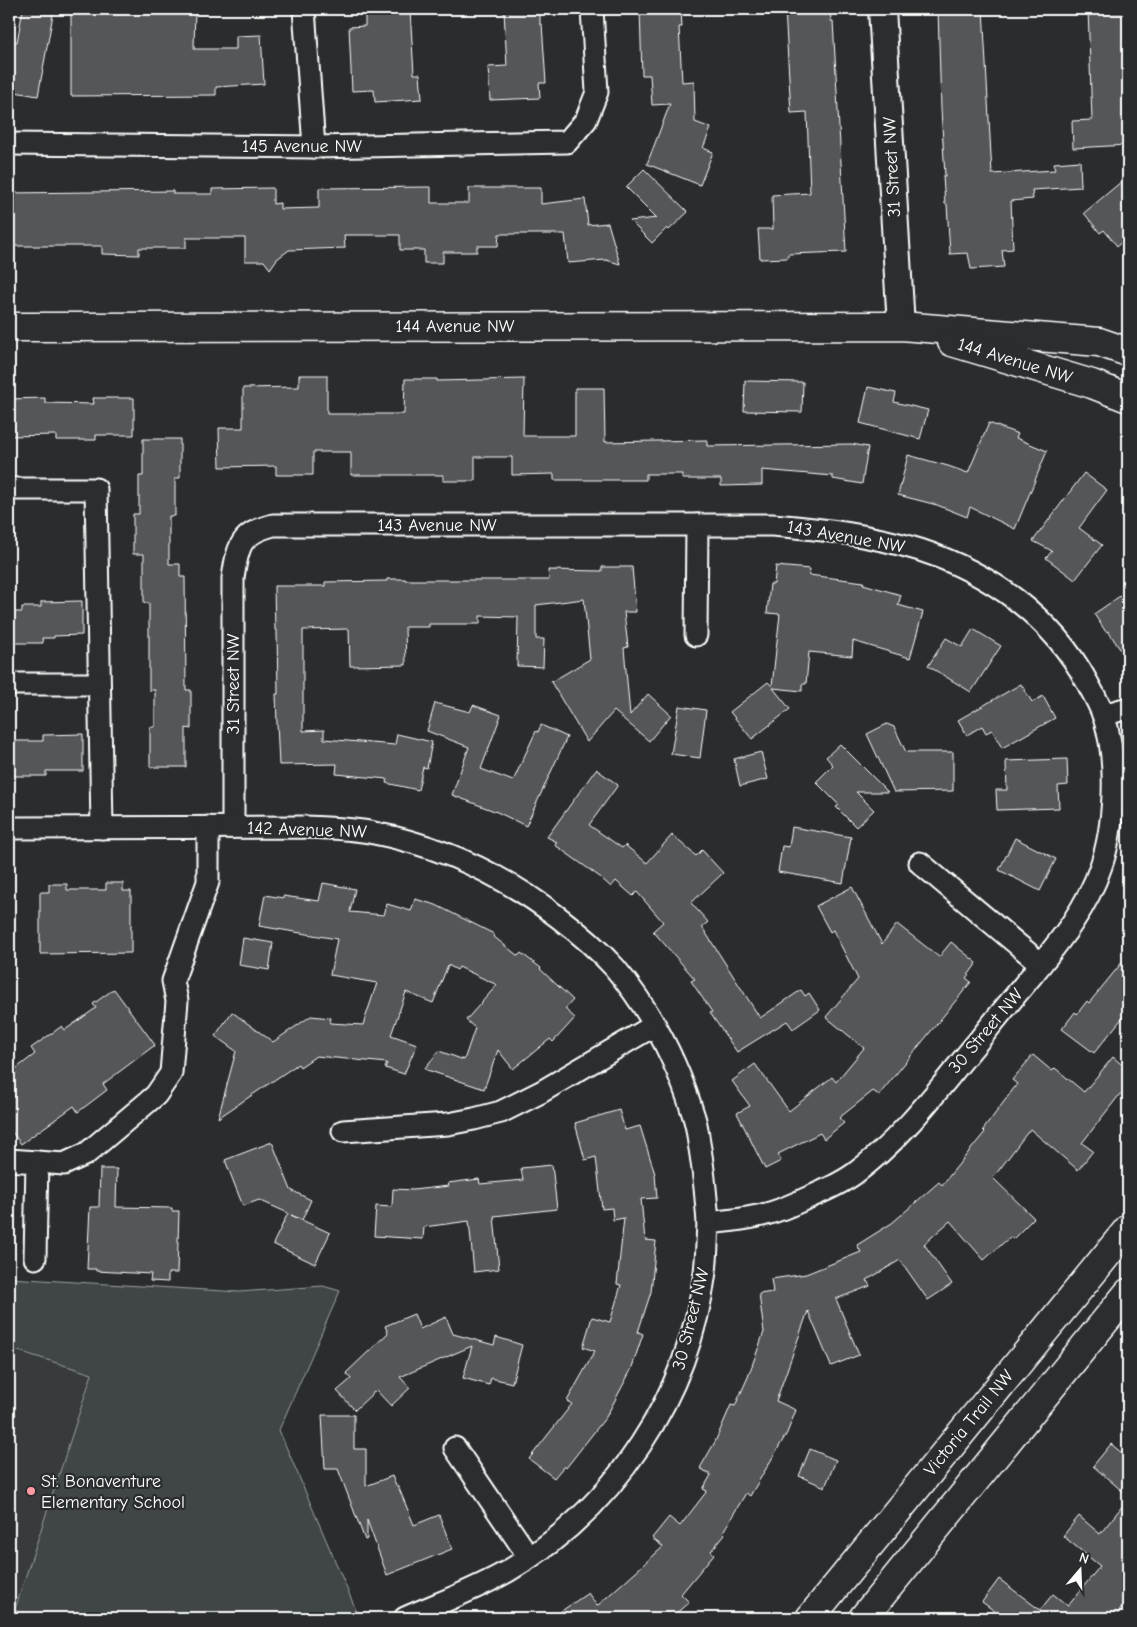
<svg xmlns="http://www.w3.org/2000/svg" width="1137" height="1627" font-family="'Comic Neue',sans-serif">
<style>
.built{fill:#373a3b}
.green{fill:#414445;stroke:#a0a2a2}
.building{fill:#555758;stroke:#fff}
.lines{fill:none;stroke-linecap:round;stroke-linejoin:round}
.minor-casing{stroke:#fff;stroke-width:25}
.tertiary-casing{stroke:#fff;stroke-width:30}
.secondary-casing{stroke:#fff;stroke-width:31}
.minor{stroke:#2a2d2e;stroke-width:21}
.tertiary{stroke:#2a2d2e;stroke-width:26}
.secondary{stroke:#2a2d2e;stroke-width:28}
.poi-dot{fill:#ff9aa2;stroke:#2a2d2e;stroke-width:2}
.labels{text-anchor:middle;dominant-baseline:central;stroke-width:4.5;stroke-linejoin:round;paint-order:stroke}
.street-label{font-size:18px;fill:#fff;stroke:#2a2d2e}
.poi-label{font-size:18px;fill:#fff;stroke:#2a2d2e;text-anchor:start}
</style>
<rect width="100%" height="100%" fill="#2a2d2e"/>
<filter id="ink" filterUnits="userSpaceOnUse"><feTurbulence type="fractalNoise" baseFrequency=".02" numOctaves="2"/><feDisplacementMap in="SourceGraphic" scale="10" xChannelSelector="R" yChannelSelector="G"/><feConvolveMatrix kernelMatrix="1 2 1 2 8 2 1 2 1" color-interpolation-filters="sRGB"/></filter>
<g filter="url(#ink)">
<!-- built -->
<path class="built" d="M9,1348L92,1374L15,1609L23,1618H9Z"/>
<!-- green -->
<path class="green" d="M9,1278L239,1292L323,1286L340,1291L279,1430L356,1610L337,1618H23L15,1609L92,1374L9,1348Z"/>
<!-- building -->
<g class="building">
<path d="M23,9H54L38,96L9,91V55L11,41L17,42Z"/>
<path d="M71,9H195L194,49H236V36L261,35L264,84L216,87V95L71,96Z"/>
<path d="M540,9V24H542L546,83H539L540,98L490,100L488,67L507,66L504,11Z"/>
<path d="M640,9H681L682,27H679L682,82L694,81L695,122L711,128L703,148L713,152L700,185L647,164L670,104L652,105L650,75H642Z"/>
<path d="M785,9H830L831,21H833L846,252L788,254V258L760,259L758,229H773L772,195L810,193L807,112L791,113Z"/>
<path d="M938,9H983L992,174L1055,170L1054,163L1080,161L1081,187L1032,190L1033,199L1011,201L1013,249L1002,250L1004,267L971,269L968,253L950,254L947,204H945L943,176H945L941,109Z"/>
<path d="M1088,9H1128V145L1073,148L1072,121L1092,120Z"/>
<path d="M410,10L414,74H420L422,99L375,102L374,90L352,91L349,27L365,26V11Z"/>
<path d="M644,169L688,212L669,230L667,228L652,243L630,221L657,218L626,187Z"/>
<path d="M1128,176V237L1117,246L1104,230L1100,233L1084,213Z"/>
<path d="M431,187V203H469V188H541V204L585,199L588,225L608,223L620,264L606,260L568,263L565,234H499L498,246H477V252H443V263H424V250H400V235H344L345,248L289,250L277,259L270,269L264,261H245V238H186V248H139V255L102,254V246H9V193L173,191V194H212V189L273,188V204L280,203V209L319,208V188Z"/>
<path d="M299,375H327V414H404L405,379H437V381L524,379L523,436H575V388H604L605,442L707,440V446L852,444L868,447L862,484L833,479V476L762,470V485L721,486V479H682V474H646V480H554V474L512,475V457H475V481H443V475H351V452H313V475H276V466L220,467L219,428H243V388L299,387Z"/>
<path d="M745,381L803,382L802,412L744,411Z"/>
<path d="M868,387L896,393L894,402L928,410L920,439L860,423Z"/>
<path d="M45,398V403L94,404L93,398H134V435H96V440H56V435L9,436V399Z"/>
<path d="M989,423L1018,434L1016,438L1047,451L1015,529L970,507L967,517L937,505L898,495L908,455L948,466L968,473Z"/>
<path d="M143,439H180V478H175V516H169V564H180V577H185L186,690H191V729L186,728V767H150V727H155V690H149V603H144V554H133V514H139V476H143Z"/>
<path d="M1084,473L1107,490L1079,528L1102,545L1075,580L1046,558L1052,551L1033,541Z"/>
<path d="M776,566L810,569L809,575L864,582L863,584L901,595L898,605L923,612L910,658L853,641L852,656L809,652L806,684H802V691L773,688L790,709L752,739L730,712L768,682L772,686L780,614L767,613L770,584H774Z"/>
<path d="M602,567H632L636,612H624L628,647L624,648L630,715L648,694L671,715L649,741L614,711L587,742L551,682L590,659L584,599L536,605V639H544L543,667L517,666L518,617L480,616V624H429V627H405L406,665L350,666L349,629L303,630V731L324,730V739L395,745L397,734L432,742L427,768L423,767L418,790L386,783L387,779L336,774L337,764L279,765L277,723L276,694H278L277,630H275L274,586H325V582L387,581V579H405V580H549L548,570L602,571Z"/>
<path d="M1120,596L1128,608V661L1108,631L1106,632L1094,614Z"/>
<path d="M82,601V635L54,636V638H42L43,643H9V612H22V607H41V602Z"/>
<path d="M973,629L1001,646L971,692L928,666L946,638L962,647Z"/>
<path d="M1021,684L1032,702L1043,696L1055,718L1002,748L992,730L986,733L982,726L967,735L958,720Z"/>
<path d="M435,703L470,712L473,705L501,715L481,769L513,781L536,731L538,732L541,725L567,737L526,826L497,812L452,795L469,747L427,731Z"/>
<path d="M679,706L706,710L700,758L671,754Z"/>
<path d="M887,724L894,727L906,752H953V791L894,792L867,734Z"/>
<path d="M83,734V771H46V776H12L11,741H43V735Z"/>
<path d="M840,744L888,792H856L874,810L856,827L836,807L839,805L816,782L833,765L826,757Z"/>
<path d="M761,752L768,779L740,786L734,759Z"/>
<path d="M1067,759L1068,785L1058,786L1059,808L997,810L996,790H1007L1006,761Z"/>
<path d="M596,769L618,785L589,825L622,848L625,845L647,863L672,835L696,856L702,850L723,873L691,903L708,922L702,927L760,1018L801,990L805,996L809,993L820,1010L793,1029L787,1021L737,1052L710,1013L712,1012L691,981L695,979L653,931L663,922L637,892L633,896L616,881L611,887L600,877L555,845L557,842L547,837Z"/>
<path d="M792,827L851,837L843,883L778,872L782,846L789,847Z"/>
<path d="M1015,838L1056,859L1040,891L999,870Z"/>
<path d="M106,883H123V891H131V953L40,954V892H49V884H67V890H106Z"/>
<path d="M323,883L355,889L350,912L384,915L387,904L411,911L415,899L436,905L494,934L493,936L518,956L521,953L541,968L540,969L573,1000L565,1009L575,1018L553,1042L550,1039L513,1069L498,1050L484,1089L424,1069L439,1051L464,1060L475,1028L466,1020L497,985L459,967L457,970L448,965L433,1003L406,992L391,1035L417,1044L404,1074L385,1068L387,1063L316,1056L300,1067L298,1064L218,1118L236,1051L215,1036L232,1012L273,1042L311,1016L331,1018L330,1023L363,1025L377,983L330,975L337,939L259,926L265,895L283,898V896L319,901Z"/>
<path d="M852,887L882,944L897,924L939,957L951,942L977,963L966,978L971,982L879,1095L873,1091L839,1118L844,1123L824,1139L820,1133L778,1154L781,1161L765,1169L737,1113L750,1106L732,1081L755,1064L789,1111L832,1077L836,1082L864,1048L826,1017L858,979L833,930L830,932L816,906Z"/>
<path d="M243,938L273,943L269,970L239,965Z"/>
<path d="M1128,955V1011L1094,1053L1062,1029L1075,1012L1077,1014L1087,1001L1089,1003Z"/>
<path d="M114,989L155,1045L103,1084L107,1090L78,1112L74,1106L21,1144L9,1128V1074L35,1054L31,1048L62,1026L65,1030L96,1008L93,1004Z"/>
<path d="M1033,1055L1052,1071L1055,1068L1084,1092L1113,1057L1128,1070V1101L1120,1094L1082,1143L1093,1151L1078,1170L1030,1129L993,1178L1034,1218L1013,1239L1010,1237L984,1260L950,1221L924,1244L952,1284L928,1300L900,1260L867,1280L870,1286L836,1299L859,1355L831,1366L808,1311L776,1401L796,1410L787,1433L750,1496L746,1493L723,1532L725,1534L711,1551L714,1554L681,1594L689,1602L671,1618H551L588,1593L597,1606L663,1547L652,1538L669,1517L680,1526L707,1491L703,1489L711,1475L700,1468L715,1442L731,1405L735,1406L748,1377L764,1332L759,1294L773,1292L771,1279L806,1274L861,1252L857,1245L892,1223L939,1182L942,1185L985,1132L983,1130L1017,1084L1012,1080Z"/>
<path d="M619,1110L625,1130L640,1126L655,1174L657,1198L641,1199L645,1240L656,1241L651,1292L638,1332L643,1334L631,1370L606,1417L566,1468L564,1466L554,1478L529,1459L572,1404L567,1401L595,1351L583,1347L592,1317L610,1322L621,1285L617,1284L624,1218L613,1220L612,1208L602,1209L596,1157L585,1160L575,1123Z"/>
<path d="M272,1142L291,1190L311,1200L302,1220L291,1215L330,1233L315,1264L273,1244L288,1213L259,1200L243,1206L225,1160Z"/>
<path d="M552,1165L557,1209L494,1216L499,1269L474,1272L469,1221L424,1227L423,1239L374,1236L376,1206L392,1207L393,1189L413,1190L449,1186L448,1183L479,1179L480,1184L523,1180L521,1168Z"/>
<path d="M100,1169H117L116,1207L172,1208V1211H179L177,1273H168V1282L150,1281L151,1274L96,1271V1269H87L90,1207H99Z"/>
<path d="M414,1314L420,1329L446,1317L453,1334L494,1345L496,1337L522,1345L512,1383L491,1378L489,1385L463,1378L472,1346L400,1377L410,1388L391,1406L376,1390L355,1410L337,1391L351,1379L346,1373L388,1333L385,1326Z"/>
<path d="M322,1415H354V1449H366V1486L392,1476L396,1486H398L414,1525L439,1515L452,1549L387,1575L367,1520V1539L365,1540L338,1469H325Z"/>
<path d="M1111,1444L1128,1458V1496L1093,1466Z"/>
<path d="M810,1449L836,1460L825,1487L799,1476Z"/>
<path d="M1128,1499V1600L1114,1618H1004L982,1602L999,1579L1040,1610L1053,1594L1068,1606L1100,1566L1063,1536L1079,1516L1100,1534Z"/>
</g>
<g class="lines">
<!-- minor casing -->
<g class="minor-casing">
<g id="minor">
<path d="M304,9L314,147"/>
<path d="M9,144L314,147L567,142L586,120L597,92L592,9"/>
<path d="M9,489H96L102,828"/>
<path d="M696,635L697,525"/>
<path d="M9,684H99"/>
<path d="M1103,715L1128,708"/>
<path d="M233,827V578C238,545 240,534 273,525H772C822,529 872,535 920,550C990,573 1052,617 1087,682C1093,693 1100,705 1104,717C1112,742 1114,769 1113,795C1112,819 1109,843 1101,866C1087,908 1060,941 1033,974C1015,996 997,1017 980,1039C941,1085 904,1138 854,1174C840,1184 822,1192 805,1199C790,1206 774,1213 758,1216C741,1220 724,1221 708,1223C707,1239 707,1255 705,1272C689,1395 615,1509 508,1571C475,1590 439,1603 405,1618"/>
<path d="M9,828L306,827C329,828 352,828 374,833C442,846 503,875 558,917C578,932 598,949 615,968C651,1011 678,1064 694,1117C697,1126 698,1135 699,1143C704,1170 706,1196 708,1223"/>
<path d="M920,863L1041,964"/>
<path d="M343,1131L448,1124L474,1119L501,1112L541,1092L655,1025"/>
<path d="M9,1160L64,1164L86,1154L156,1095L171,1073L177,1001L173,981L208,882V827"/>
<path d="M35,1258L37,1162"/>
<path d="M455,1448L529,1557"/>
</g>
</g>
<!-- tertiary casing -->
<g class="tertiary-casing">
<path id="tertiary" d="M882,9L901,326"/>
</g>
<!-- secondary casing -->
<g class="secondary-casing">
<g id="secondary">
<path d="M9,327L901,326L1099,342L1128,352"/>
<path d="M952,342L1092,384L1128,398"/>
<path d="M810,1618L1128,1229"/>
<path d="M863,1618L1128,1293"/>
</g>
</g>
<!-- minor -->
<use href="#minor" class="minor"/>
<!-- tertiary -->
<use href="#tertiary" class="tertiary"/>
<!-- secondary -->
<use href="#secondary" class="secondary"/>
</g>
</g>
<!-- markers -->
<circle class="poi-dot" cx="31" cy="1491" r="5"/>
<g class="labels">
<!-- street labels -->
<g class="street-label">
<text x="302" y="146">145 Avenue NW</text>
<text transform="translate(892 167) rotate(-93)">31 Street NW</text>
<text x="455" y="326">144 Avenue NW</text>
<text transform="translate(1015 361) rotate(17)">144 Avenue NW</text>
<text x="437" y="525">143 Avenue NW</text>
<text transform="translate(846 537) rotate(10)">143 Avenue NW</text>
<text transform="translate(233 684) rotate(-90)">31 Street NW</text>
<text transform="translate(307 830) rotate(2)">142 Avenue NW</text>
<text transform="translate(986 1031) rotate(-50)">30 Street NW</text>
<text transform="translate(691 1319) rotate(-76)">30 Street NW</text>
<text transform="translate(969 1423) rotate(-51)">Victoria Trail NW</text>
</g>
<!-- poi labels -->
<g class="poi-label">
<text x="41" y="1481">St. Bonaventure<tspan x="41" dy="21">Elementary School</tspan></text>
</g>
</g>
<!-- margin -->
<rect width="1137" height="1627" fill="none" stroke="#2a2d2e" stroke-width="30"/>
<rect x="15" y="15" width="1107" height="1597" fill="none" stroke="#fff" stroke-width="2" filter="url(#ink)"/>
<!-- north arrow -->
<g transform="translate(1080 1570) rotate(19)" stroke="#2a2d2e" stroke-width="4" paint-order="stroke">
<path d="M0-4L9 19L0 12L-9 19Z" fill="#ffffff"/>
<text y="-8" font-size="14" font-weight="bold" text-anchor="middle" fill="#ffffff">N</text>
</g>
</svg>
